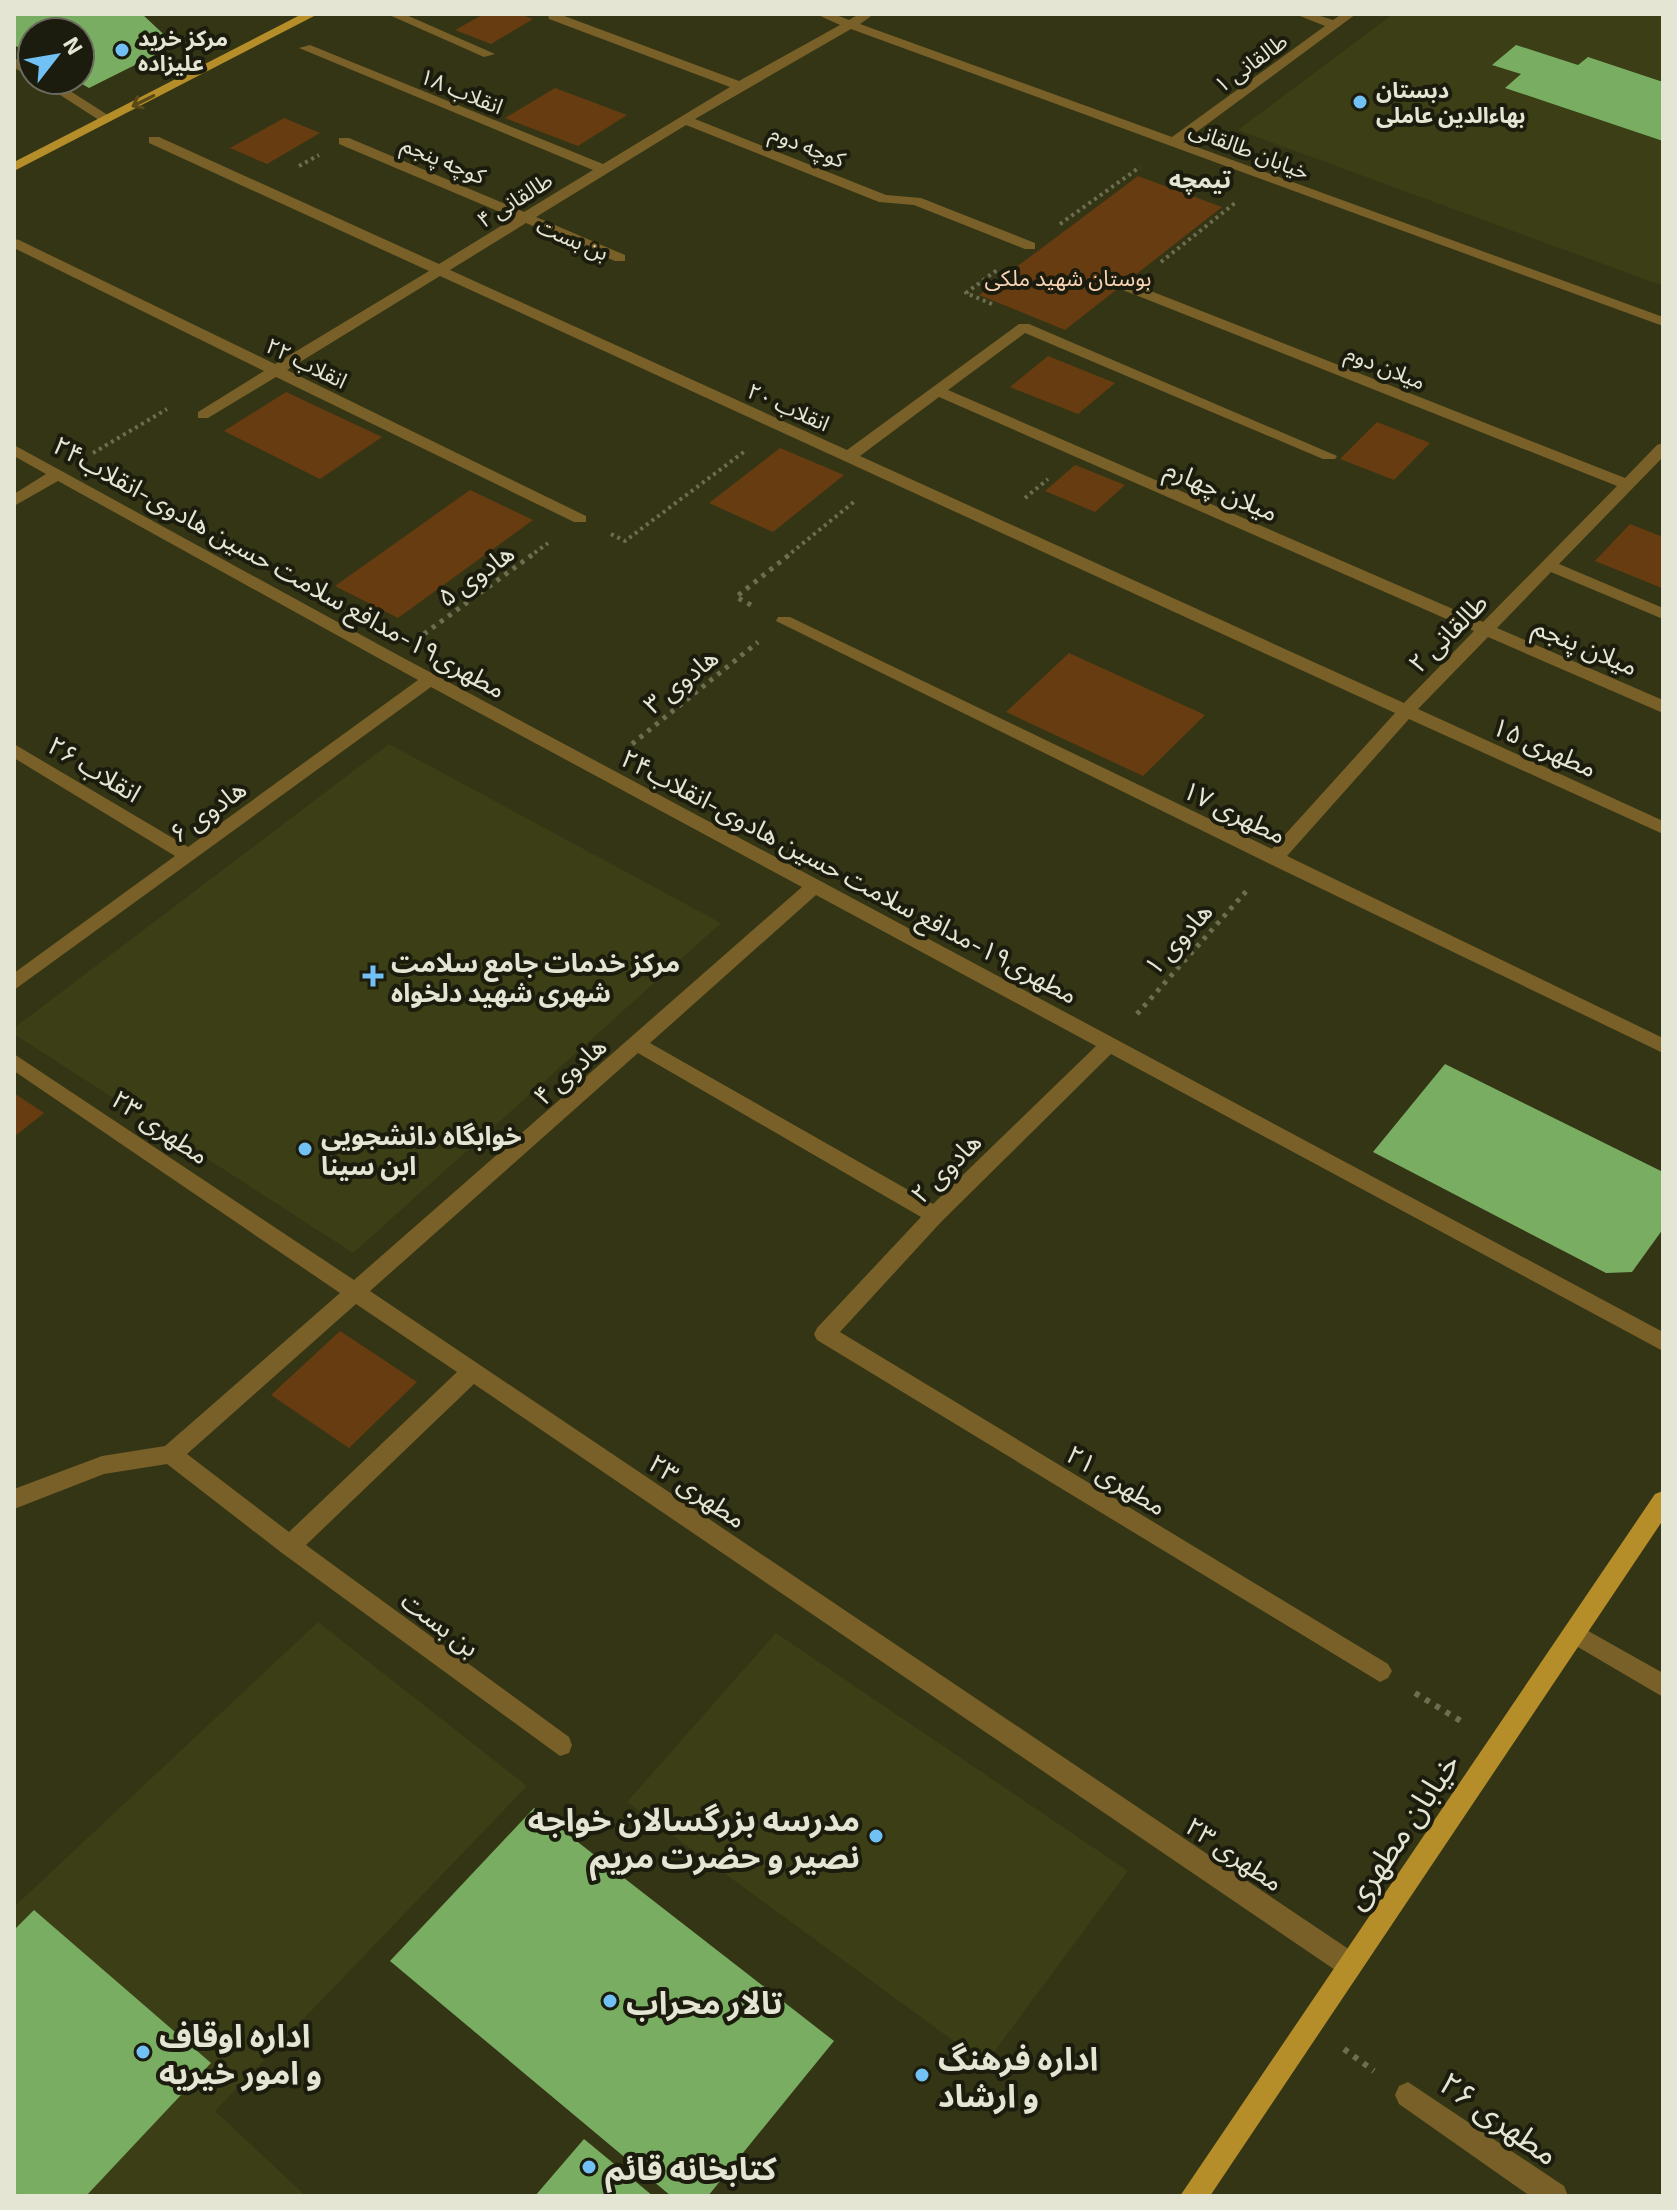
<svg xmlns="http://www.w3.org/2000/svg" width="1677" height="2210" font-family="'Exo 2','Noto Sans Arabic',sans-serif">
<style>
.built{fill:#3c3e15}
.green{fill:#683c11}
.building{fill:#79ae62}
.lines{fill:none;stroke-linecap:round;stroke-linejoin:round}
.path-far2{stroke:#6c6d51;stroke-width:4;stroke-dasharray:3 4;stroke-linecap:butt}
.path-far1{stroke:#6c6d51;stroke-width:5;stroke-dasharray:4 6;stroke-linecap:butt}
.path{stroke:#6c6d51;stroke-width:6;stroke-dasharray:5 7;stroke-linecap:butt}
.minor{fill:#796028;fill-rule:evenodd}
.major{fill:#b58d29;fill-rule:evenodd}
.oneway{stroke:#594919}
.poi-dot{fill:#72c1f5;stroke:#1b1c0e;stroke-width:3}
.labels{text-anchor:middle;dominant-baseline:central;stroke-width:8;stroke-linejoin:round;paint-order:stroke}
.far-poi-label{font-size:22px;font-weight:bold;fill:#e4e5d3;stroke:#1b1c0e;text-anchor:start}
.far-street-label{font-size:22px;fill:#e4e5d3;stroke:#1b1c0e}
.far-park-label{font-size:22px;fill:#fad3b4;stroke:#1b1c0e}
.far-neighbourhood-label{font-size:24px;font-weight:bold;fill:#e4e5d3;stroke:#1b1c0e}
.street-label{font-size:26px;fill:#e4e5d3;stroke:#1b1c0e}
.poi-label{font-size:26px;font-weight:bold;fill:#e4e5d3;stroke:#1b1c0e;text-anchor:start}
.near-poi-label{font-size:32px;font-weight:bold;fill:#e4e5d3;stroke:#1b1c0e;text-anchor:start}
.near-street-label{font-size:32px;fill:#e4e5d3;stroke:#1b1c0e}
</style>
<rect width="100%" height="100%" fill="#343515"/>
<!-- built -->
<g class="built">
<path d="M1393,14H1663V286L1238,130Z"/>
<path d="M389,744L721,923L353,1253L14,1034V1028Z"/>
<path d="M318,1622L527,1786L215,2111L306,2196H14V1907Z"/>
<path d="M776,1633L1128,1871L985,2064L627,1802Z"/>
</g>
<!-- green -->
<g class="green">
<path d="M484,14H519L533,19L491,44L455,30Z"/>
<path d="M555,88L627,115L578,146L505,118Z"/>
<path d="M284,118L320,133L267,164L230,148Z"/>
<path d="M1138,176L1222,207L1065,330L979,295Z"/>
<path d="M1048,356L1115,383L1078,414L1010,387Z"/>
<path d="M286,392L382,437L320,479L224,431Z"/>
<path d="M1377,422L1430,443L1394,480L1340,459Z"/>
<path d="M780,448L844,475L773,532L709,503Z"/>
<path d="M1075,465L1125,485L1095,512L1045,491Z"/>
<path d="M470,490L533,520L398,618L335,586Z"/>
<path d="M1630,524L1663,537L1662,588L1595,561Z"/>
<path d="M1069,653L1205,715L1143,776L1006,712Z"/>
<path d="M14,1093L44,1113L14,1137Z"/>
<path d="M340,1331L417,1382L349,1448L271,1395Z"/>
</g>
<!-- building -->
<g class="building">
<path d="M14,14H142L175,45L89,88L75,80H80V32H32V55L14,45Z"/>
<path d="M1516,45L1578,65L1588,57L1663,82V141L1505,88L1521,74L1492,65Z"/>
<path d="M1445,1064L1663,1172V1229L1632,1272L1606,1273L1373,1152Z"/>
<path d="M534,1808L834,2041L708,2196H671L390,1961Z"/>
<path d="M34,1910L211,2063L86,2196H19L14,2192V1930Z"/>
<path d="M584,2139L653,2196H535Z"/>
</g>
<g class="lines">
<!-- path-far2 -->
<g class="path-far2">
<path d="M299,166L319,155"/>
<path d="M1060,224L1140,167"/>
<path d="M1161,262L1235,203"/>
<path d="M992,304L966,293L997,270"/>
<path d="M93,453L167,409"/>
<path d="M1025,498L1048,479"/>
<path d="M611,534L625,541L745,451"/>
<path d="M529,557L548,543"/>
<path d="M786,557L855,501"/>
</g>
<!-- path-far1 -->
<g class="path-far1">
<path d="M751,605L736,597L789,555"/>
<path d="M424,634L532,555"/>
<path d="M632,744L758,642"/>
<path d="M1137,1014L1250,887"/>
</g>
<!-- path -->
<g class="path">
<path d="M1415,1693L1464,1723"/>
<path d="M1344,2049L1374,2071"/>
</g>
<!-- minor -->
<g class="minor">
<path d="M387,14H404L495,54L484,57Z"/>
<path d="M548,14H559L739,81L840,25L816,14H834L849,20L859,14H874L860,24L1172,137L1325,26L1295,14H1314L1333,20L1342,14H1356L1183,142L1663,317V326L851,29L695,119L886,195L921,198L1035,243V249H1025L914,205L879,202L686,125L536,217L625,255V261H615L526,223L450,270L847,450L1019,324H1029L1337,456L1335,459H1323L1025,333L948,390L1483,622L1617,486L1123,290V284H1133L1625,478L1657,445L1663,443V457L1559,564L1663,608V619L1551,572L1497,628L1663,700V713L1488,637L1418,709L1663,821V834L1409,719L1287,856L1663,1038V1053L1268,863L776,621L778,617H790L1272,849L1395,713L440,276L287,370L586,516V522H574L276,377L208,418H198V412L264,371L14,248V239L19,240L275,364L429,271L149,143V137H159L439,264L514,218L339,144V138H349L524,212L593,170L299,48L310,45L603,164L730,87L549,19ZM939,397L1474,631L1404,703L860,456Z"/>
<path d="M14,58L32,67V77L14,68Z"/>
<path d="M37,80H53L114,119L102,122Z"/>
<path d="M14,445L396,654L1663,1332V1351L1111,1054L942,1221L840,1332L1388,1664L1392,1671L1388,1678L1380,1682L817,1340L814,1334L817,1328L921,1217L638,1053L370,1291L1359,1956L1363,1965L1359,1974L1350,1977L1341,1974L474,1384L306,1545L569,1737L572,1745L569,1753L560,1756L282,1553L167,1464L104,1474L14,1509V1489L102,1456L165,1446L340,1293L14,1071V1054L354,1280L802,887L431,687L14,990V973L175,856L14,758V744L188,847L418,680L58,481L14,506V494L46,474L14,456ZM816,895L1096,1046L933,1204L650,1043ZM356,1304L457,1372L289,1532L187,1454Z"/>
<path d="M1574,1623L1663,1673V1697L1566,1640L1562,1633L1566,1626Z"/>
<path d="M1408,2082L1564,2186L1568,2196H1530L1399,2104L1395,2095L1399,2086Z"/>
</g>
<!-- major -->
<g class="major">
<path d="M302,14H318L14,171V162Z"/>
<path d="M1663,1491V1520L1210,2196H1180L1655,1494Z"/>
</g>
</g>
<!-- one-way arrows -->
<defs><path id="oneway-shaft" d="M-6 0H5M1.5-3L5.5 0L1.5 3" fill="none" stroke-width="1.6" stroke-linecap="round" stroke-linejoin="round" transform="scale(2)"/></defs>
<use class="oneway" href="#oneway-shaft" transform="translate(143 101) rotate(153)"/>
<!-- markers -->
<g class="poi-dot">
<circle cx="122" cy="50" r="8"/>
<circle cx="1360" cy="102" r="8"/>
<path d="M369 964h8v8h8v8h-8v8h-8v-8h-8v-8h8z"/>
<circle cx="305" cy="1149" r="8"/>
<circle cx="876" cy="1836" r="8"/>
<circle cx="610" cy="2001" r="8"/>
<circle cx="143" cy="2052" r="8"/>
<circle cx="922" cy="2075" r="8"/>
<circle cx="589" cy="2167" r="8"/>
</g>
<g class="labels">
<!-- far-poi labels -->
<g class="far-poi-label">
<text x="138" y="37">مرکز خرید<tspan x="138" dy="25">علیزاده</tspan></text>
<text x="1376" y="89">دبستان<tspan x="1376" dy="25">بهاءالدین عاملی</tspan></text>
</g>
<!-- far-street labels -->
<g class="far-street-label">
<text transform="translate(1250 62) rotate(-36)">طالقانی ۱</text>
<text transform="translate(462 90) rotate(22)">انقلاب ۱۸</text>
<text transform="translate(808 145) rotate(22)">کوچه دوم</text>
<text transform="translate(1250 149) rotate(21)">خیابان طالقانی</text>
<text transform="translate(444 159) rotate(23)">کوچه پنجم</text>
<text transform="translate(514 199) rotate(-32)">طالقانی ۴</text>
<text transform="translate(573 238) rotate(23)">بن بست</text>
<text transform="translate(307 362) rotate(26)">انقلاب ۲۲</text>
<text transform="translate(1386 366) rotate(22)">میلان دوم</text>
<text transform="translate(789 406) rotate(24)">انقلاب ۲۰</text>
</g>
<!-- far-park labels -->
<g class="far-park-label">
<text x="1068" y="277">بوستان شهید ملکی</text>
</g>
<!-- far-neighbourhood labels -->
<g class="far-neighbourhood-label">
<text x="1200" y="178">تیمچه</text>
</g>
<!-- street labels -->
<g class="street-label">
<text transform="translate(1222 489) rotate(23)">میلان چهارم</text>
<text transform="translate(280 566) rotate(29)">مطهری۱۹-مدافع سلامت حسین هادوی-انقلاب۲۴</text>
<text transform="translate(475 574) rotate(-36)">هادوی ۵</text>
<text transform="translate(1447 632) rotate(-45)">طالقانی ۲</text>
<text transform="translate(1586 645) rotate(23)">میلان پنجم</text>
<text transform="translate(680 680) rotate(-39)">هادوی ۳</text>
<text transform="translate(1545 746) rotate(24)">مطهری ۱۵</text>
<text transform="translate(95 768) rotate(31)">انقلاب ۲۶</text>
<text transform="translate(207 810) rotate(-36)">هادوی ۶</text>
<text transform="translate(1235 811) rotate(26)">مطهری ۱۷</text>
<text transform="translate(850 875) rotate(28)">مطهری۱۹-مدافع سلامت حسین هادوی-انقلاب۲۴</text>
<text transform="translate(1177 938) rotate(-48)">هادوی ۱</text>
<text transform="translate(569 1070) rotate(-42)">هادوی ۴</text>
<text transform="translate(161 1126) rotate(34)">مطهری ۲۳</text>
<text transform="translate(945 1167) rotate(-45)">هادوی ۲</text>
<text transform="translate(1117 1479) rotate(31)">مطهری ۲۱</text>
<text transform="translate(698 1490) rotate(34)">مطهری ۲۳</text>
<text transform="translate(441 1623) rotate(37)">بن بست</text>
<text transform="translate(1235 1853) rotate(34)">مطهری ۲۳</text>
</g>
<!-- poi labels -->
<g class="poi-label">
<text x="391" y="961">مرکز خدمات جامع سلامت<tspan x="391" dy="30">شهری شهید دلخواه</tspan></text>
<text x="321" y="1134">خوابگاه دانشجویی<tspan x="321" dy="30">ابن سینا</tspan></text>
</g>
<!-- near-poi labels -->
<g class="near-poi-label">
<text x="860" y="1818" text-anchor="end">مدرسه بزرگسالان خواجه<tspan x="860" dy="37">نصیر و حضرت مریم</tspan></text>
<text x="626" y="2001">تالار محراب</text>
<text x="159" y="2034">اداره اوقاف<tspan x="159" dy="37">و امور خیریه</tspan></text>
<text x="938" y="2057">اداره فرهنگ<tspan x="938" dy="37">و ارشاد</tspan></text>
<text x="605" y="2167">کتابخانه قائم</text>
</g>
<!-- near-street labels -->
<g class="near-street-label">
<text transform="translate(1400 1830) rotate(-56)">خیابان مطهری</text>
<text transform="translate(1500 2117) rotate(35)">مطهری ۲۶</text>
</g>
</g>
<!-- border -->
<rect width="1677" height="2210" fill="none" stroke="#e4e5d3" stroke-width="32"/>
<!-- north arrow -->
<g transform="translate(56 56) rotate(59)"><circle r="38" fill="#1b1c0e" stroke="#6b6c5d" stroke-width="2"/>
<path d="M0-6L14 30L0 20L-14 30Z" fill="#72c1f5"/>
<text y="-12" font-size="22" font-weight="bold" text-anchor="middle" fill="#e4e5d3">N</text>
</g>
</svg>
